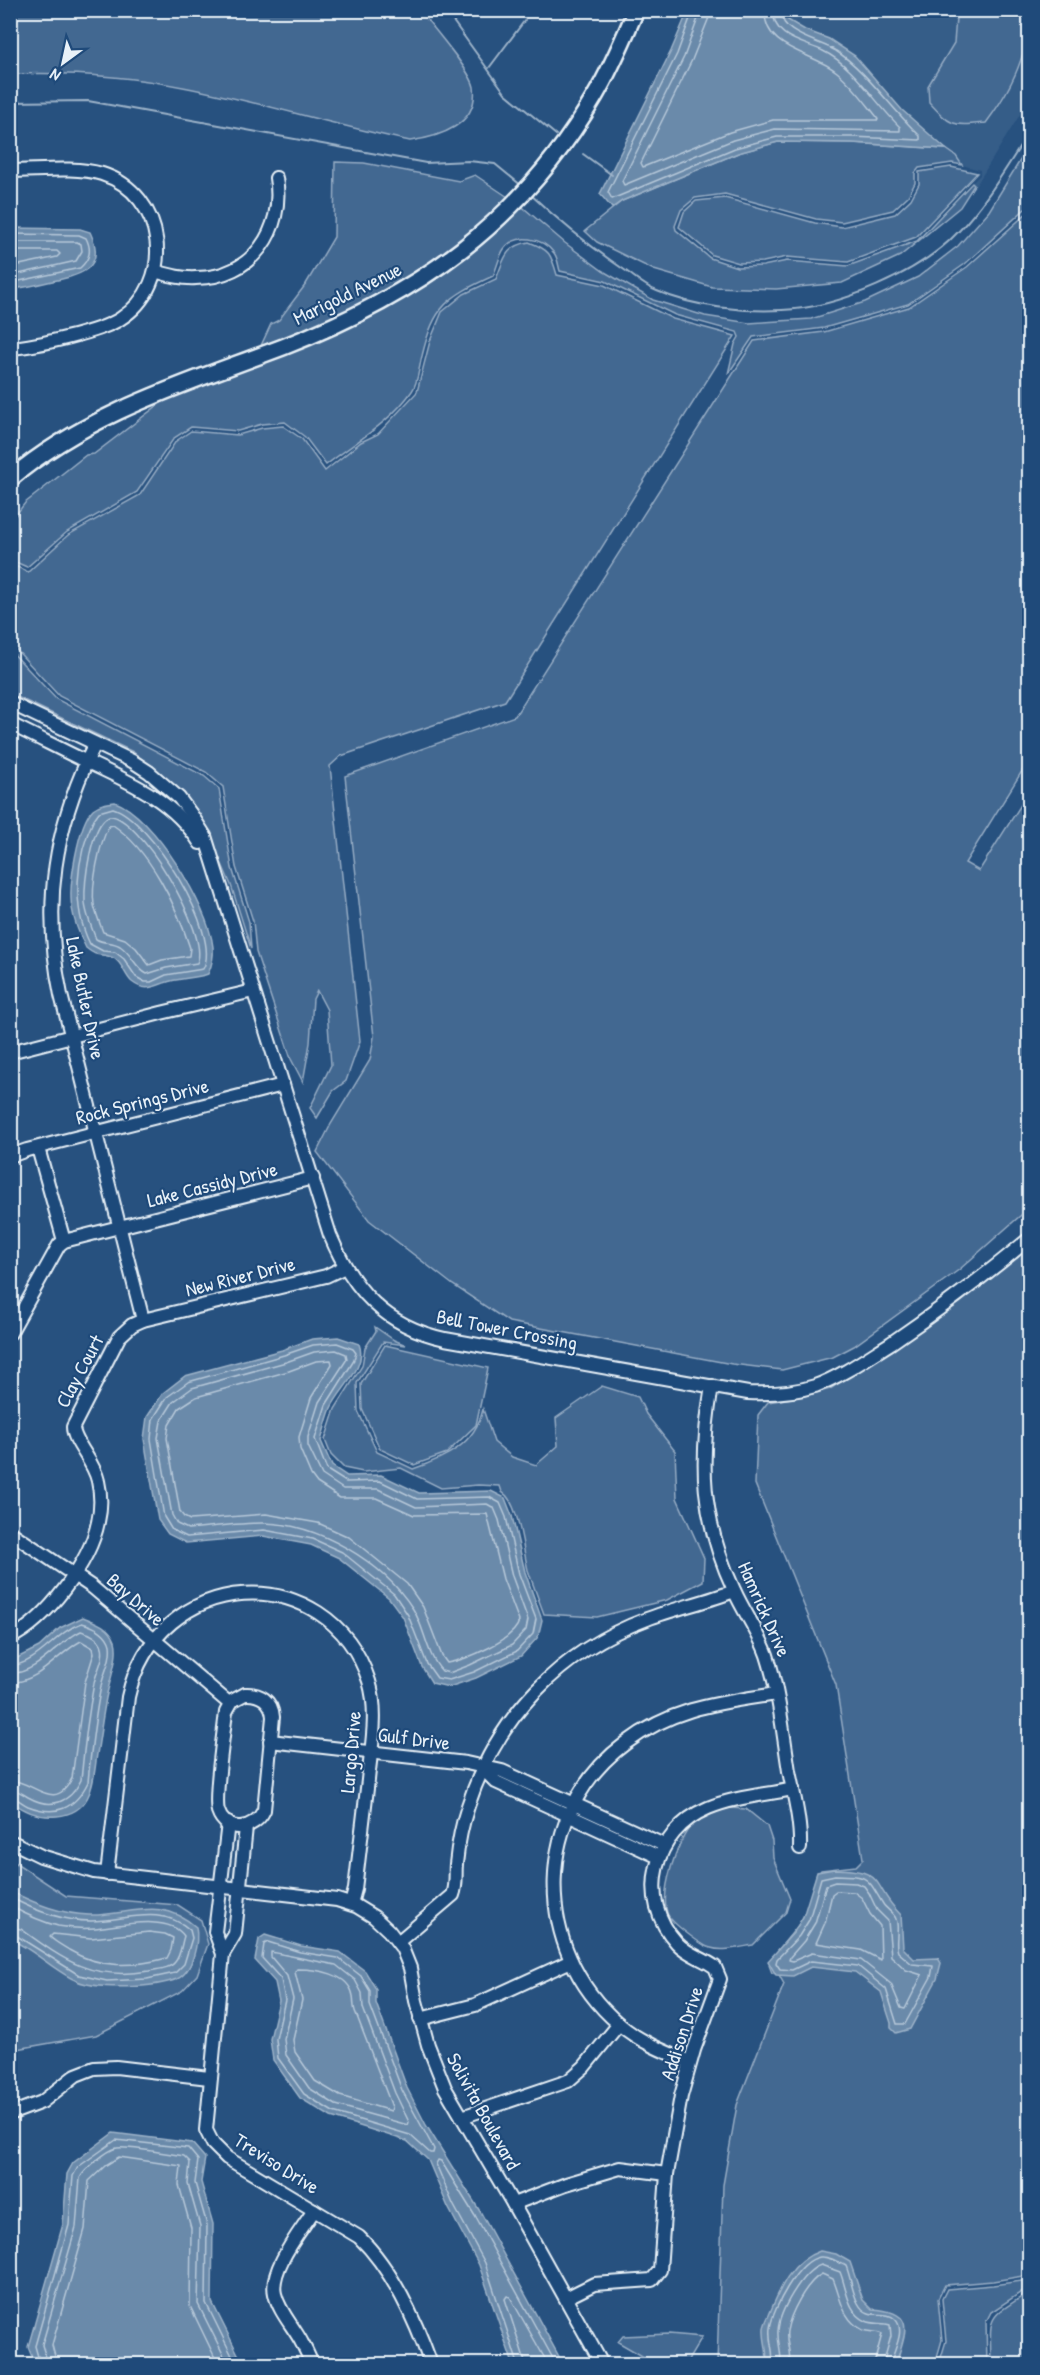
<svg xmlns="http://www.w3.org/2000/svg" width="1040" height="2375" font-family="'Patrick Hand',sans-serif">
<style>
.built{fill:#355d88}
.green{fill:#436891;stroke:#96acc4;stroke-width:1.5}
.water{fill:#6b8aaa;stroke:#9db3c9;stroke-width:1.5}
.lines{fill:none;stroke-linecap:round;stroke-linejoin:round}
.shore{stroke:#b6c8d9;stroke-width:1.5}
.stream{stroke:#9db3c9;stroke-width:2}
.minor-casing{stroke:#e8f1f8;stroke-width:16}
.major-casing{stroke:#e8f1f8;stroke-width:20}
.minor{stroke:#1f4a7a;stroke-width:12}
.major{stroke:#1f4a7a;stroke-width:15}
.labels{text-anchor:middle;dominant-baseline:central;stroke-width:4.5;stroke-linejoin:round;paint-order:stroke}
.street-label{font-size:20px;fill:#e8f1f8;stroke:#1f4a7a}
</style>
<rect width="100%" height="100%" fill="#27517f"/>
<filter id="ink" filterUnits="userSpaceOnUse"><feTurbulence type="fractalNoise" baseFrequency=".0167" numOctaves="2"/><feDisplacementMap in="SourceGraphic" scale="12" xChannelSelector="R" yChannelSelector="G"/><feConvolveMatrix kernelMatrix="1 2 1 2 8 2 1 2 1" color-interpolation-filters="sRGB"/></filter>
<g filter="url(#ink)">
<!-- built -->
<path class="built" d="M789,10L961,11L956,18L954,43L928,86L956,126L986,123L1003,100L1016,71L1029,28V100L975,187L972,183L980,175V170L962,165L956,156L923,131L902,110L855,56L829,39L805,30L788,20Z"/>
<!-- green -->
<g class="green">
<path d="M961,10L1029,11C1030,51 1010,91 986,123C952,126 952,127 929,102L928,86L954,43L956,18Z"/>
<path d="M10,11H420C432,26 471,71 474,87C479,125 439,137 410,141C334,125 259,102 183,87C127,76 68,72 11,74Z"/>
<path d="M778,142L852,143L946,149L956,156L962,165L952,163L919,168L915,173V183L908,196L893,210L842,222L816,219L725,194L695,198L681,210L675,226L676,230L710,258L737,267L763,266L787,261L848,266L917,241L972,183L974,185L960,207L900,256L842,283L776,289L712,287L654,270L597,242L585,231L622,201L738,153Z"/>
<path d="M1029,146V208L1025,209L965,264L908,304L824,328L753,337L728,374L735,344L739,337L737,332L675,315L605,281L560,271C558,265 558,258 554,253C543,238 516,232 504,249C499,256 497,268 493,276C447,297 434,306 422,356C419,367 418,383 412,391C390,423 355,442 326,465L305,437L285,422L262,424L238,431L191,427L174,438L137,492L67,532L27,567L11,560V521L25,503L86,455L94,454L174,393L324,335L519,204L565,243L603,271L653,300L705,316L749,323L811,319L865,302L918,277L958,246L989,211Z"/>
<path d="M335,162L364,163L459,181L475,175L511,199L479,230L391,293L259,350L271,324L279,320L306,284L334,237Z"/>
<path d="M951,167L977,173L916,237L848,262L787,257L763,262L739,263L712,255L679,227L684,212L696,201L725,198L815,223L842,227L895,214L911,199L919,184V172Z"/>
<path d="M1028,212L1030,213L1029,760L965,863L979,871L1029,792V1208L960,1269L854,1346L833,1357L782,1370L732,1364L509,1322L453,1285L369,1220L317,1152L331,1124L370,1060L374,1037L345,776L515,716L754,341L824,332L909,307L967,267Z"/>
<path d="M529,242C550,250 551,254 557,275L604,285L673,319L735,336L505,701L341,756L330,766L360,1041L346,1081L333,1091L317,1118L310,1108L331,1065L327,1010L317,991L313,999L310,1043L303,1082L291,1059L256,952L253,921L236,867L223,787L206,772L59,696L11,644V564L28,572L68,535L140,495L176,441L191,431L238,435L262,428L283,426L302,439L325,471L361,442L378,434L417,392L430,341L442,312L464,294L496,279C505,258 504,247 529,242Z"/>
<path d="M10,650L56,699L204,776L219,789L232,868L249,922L251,949L231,885L204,823L169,780L133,752L11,694Z"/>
<path d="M1029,1245V2275L993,2281L945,2285L938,2299L942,2340L935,2364H717L723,2185L737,2105L784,1984L779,1975L772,1973L769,1965C779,1943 800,1930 808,1906C813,1893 812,1881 821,1870L856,1866L863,1859L836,1685L755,1484L758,1415L768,1402L804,1396L830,1389L960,1303Z"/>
<path d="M375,1327L394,1340L406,1345L383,1342L357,1383L358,1411L377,1452L413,1469C445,1458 475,1445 483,1409L494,1442L512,1457L536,1465L558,1446L556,1418L602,1386L638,1397L646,1414L675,1451L677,1498L704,1558L703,1581L667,1600L597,1617L544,1614C539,1600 533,1585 528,1570C523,1550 519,1502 502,1492L500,1486L478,1485L441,1488L401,1468L363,1472L344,1468L331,1455L325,1440L335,1409L362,1366L365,1348L376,1331Z"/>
<path d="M385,1345L488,1368L476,1425L447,1453L414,1465L380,1449L362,1409L361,1384Z"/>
<path d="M730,1808L746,1809L767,1826L772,1841L773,1858L790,1899L786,1912L753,1945C741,1947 723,1952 711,1948C702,1946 672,1923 668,1915C659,1894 677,1839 693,1824C704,1814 716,1810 730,1808Z"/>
<path d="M10,1859L66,1896L178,1905L201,1920L208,1944L197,1975L182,1991L96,2035L11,2050Z"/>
<path d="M1029,2280V2287L991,2312L986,2322L987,2364H939L946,2341L942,2299L947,2289L993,2285Z"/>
<path d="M1029,2292V2364H991C990,2313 986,2320 1029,2292Z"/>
<path d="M669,2334L702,2337L686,2364H656L618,2342L623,2336Z"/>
</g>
<!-- water -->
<g class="water">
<path d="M688,11H789L788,20L805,30L829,39L855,56L902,110L946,149L852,143L778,142L738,153L622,201L612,208L600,194L671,51Z"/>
<path d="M11,228L80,229L90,232C108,270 78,276 48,282C36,285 23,288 11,289Z"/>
<path d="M115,802C153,815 209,907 213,947C214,957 212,965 208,974C196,978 184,978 171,981C157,984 147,994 132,982C124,975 122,960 111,957C100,953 98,958 86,948C80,936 74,921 72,908C68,887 78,824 93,809C99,804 107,803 115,802Z"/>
<path d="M338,1337L359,1344C368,1367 340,1388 331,1408C327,1418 324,1430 321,1441L332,1466L347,1476L381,1475L419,1493L491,1491L505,1498L512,1516L525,1572L542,1620L538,1637L521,1656L476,1678L449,1687L432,1683L422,1667L403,1617L389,1598L339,1558L311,1545L263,1536L186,1543L168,1534L158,1520L144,1439L147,1417L163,1393L185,1376L282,1350L312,1339Z"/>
<path d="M83,1617C96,1622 110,1627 115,1641C120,1658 107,1686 105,1704C102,1720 100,1737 97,1754C93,1782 93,1813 57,1816C39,1818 25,1812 11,1801V1661L39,1647L60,1628Z"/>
<path d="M834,1869C888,1870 870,1884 901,1915L903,1948L914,1959L938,1958L941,1963L937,1979L910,2029L896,2033L891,2028V2023L881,1992L855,1972L811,1967L793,1976L776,1975L768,1961L794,1932L803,1917L817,1872Z"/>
<path d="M10,1891C36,1904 61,1914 89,1915C130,1916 160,1895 196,1927C199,1942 193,1972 177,1979C155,1988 98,1990 77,1981C55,1972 31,1947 11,1940Z"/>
<path d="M265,1935L301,1946L340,1952L365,1971L376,1989V2003L407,2088L426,2125L481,2213L563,2364H513L479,2265L448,2207L428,2160L407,2141L331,2117L300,2098L273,2060L270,2039L279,2001L275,1982L255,1960L259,1939Z"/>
<path d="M113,2133L192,2143L205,2158L201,2182L213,2224L212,2302L243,2364H35L28,2347L63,2224L67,2174L73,2163Z"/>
<path d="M820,2251L836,2254L850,2262L863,2300L872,2309C918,2312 905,2332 896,2364H766C769,2352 763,2341 764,2328C765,2323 767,2319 769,2315C780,2288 791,2261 820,2251Z"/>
</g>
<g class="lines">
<!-- shore -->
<g class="shore">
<path d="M693,10L677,54L608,192L612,199L735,148L777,137H852L920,140V136C893,111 866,70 836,51C821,41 777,34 782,10"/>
<path d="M701,10L684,57L622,181L624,185L733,140L775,129L900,131V127C876,104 853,65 823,51C804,42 771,38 774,10"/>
<path d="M710,10L708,20L692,60L641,163L643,167L730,132L773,120H878L877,117C865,102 852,84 837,72C813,52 763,50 765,10"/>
<path d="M10,234L79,235L86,238C92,250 90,259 80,268L10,283"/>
<path d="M10,242H77L81,244L82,251L76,261L10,276"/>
<path d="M10,251H57L60,254L57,257L10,267"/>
<path d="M113,808C149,818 223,934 203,969L166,975L151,982H145L136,977L124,959L115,952L103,951L90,944C71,906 76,856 94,819L99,812Z"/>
<path d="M109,816C138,813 211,935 197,963L166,968L147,974C135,968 132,954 120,946C112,941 104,944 96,939C92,929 86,914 85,903C84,884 90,825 109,816Z"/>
<path d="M113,825C150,850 177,907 190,948L189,956L162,960L149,965L136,948L125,939L103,932C100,924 96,914 94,905C91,886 99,844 109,826Z"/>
<path d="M337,1343L353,1349L356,1353L353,1362L326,1405L315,1439L327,1470L346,1482L380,1481L417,1499L489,1497L500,1503L506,1517L519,1574L536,1619L533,1634L517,1651L474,1672L449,1680L437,1678L427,1664L408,1615L394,1594L342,1552L313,1539L264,1530L187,1537L172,1530L164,1517L151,1439L153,1419L167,1397L188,1382L284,1355L313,1345Z"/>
<path d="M336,1350L346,1354L347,1359L319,1402L308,1437V1446L322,1475L343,1489H378L416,1507L487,1504L494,1508L499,1520L512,1576L528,1620L526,1630L512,1645L470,1665L449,1673L442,1671C426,1654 425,1628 413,1609C383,1562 318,1523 262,1523C238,1523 213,1527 188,1529L177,1524L172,1515L158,1438L161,1421L173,1402L192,1388L286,1362L314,1352Z"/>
<path d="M331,1360L332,1364L311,1398L299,1437L300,1449L311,1475L317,1483L340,1498H376L414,1515L487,1514L503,1579L519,1621C515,1640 465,1660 447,1663L442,1656L423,1607L407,1584L349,1537L318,1523L266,1514L190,1520L184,1517L180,1512L167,1438L169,1425L179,1408L196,1397L289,1371L316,1361Z"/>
<path d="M10,1666C40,1663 55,1632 82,1623C93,1626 107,1632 110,1645C112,1659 104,1672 101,1686C95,1717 91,1750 88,1782C75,1809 56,1817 28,1806C21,1803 18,1798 10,1797"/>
<path d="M10,1674C40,1672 56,1643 81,1631C89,1633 100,1638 102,1647C105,1659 96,1672 94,1683C88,1715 84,1748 81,1780C70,1803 51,1810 28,1797C21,1793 19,1790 10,1789"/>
<path d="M10,1683C41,1681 57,1654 81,1641L93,1648L94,1653L85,1682L72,1778C55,1814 34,1781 10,1780"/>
<path d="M835,1875C870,1876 866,1876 883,1904C886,1909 894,1913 896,1919C900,1929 894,1942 898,1952L912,1964L933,1966L931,1977L905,2024H897L886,1989L858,1966L811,1961L792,1970L780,1969L776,1963L777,1959L799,1936L809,1920L821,1878Z"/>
<path d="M835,1882L856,1883L864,1886L869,1893L877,1910L888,1921L891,1956L906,1970L922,1975L905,2009L901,2008L891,1984L861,1960L812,1953L793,1961L789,1960L790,1957L804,1941L815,1923L826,1885Z"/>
<path d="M836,1891L854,1892L862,1898L870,1914L880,1926L881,1960L861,1950L816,1943L825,1923L832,1894Z"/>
<path d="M10,1897C35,1911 62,1921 91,1921C124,1921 161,1904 190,1930L192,1938L184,1964L175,1973L147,1979L107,1981L79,1975L17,1936L10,1934"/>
<path d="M10,1906C25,1914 42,1922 58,1926C69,1928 84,1929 95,1928C118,1926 169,1913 184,1936C181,1945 181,1955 175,1962C170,1969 157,1969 149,1971C92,1981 65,1961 21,1929L10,1927"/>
<path d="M149,1932L165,1934L173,1938L171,1950L167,1958C133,1967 100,1969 69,1950C63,1946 55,1942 50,1937L53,1934L91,1938Z"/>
<path d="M268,1942L300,1952L338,1958L361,1976L370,1991V2005L402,2090L434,2149L433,2153H430L410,2135L333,2112L304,2094L278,2058L276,2039L285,2000L281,1979L262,1958L264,1944Z"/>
<path d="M271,1952L336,1965L355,1980L362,1993L363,2008L395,2093L409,2122L408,2125L336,2105L309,2088L286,2055L284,2039L293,1999L287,1976L271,1957Z"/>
<path d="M297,1969C316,1969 349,1973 353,1996C354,2001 353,2006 355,2011L392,2107L391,2111L340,2096L315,2081L295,2052L293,2040L302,2000L295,1972Z"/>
<path d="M40,2364L35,2346L69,2225L73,2176L78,2167L116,2140L188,2148L198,2160L195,2183L207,2225L206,2303L236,2364"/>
<path d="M48,2364L42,2345L76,2227L80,2178C85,2169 107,2150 117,2148C126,2146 172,2154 184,2156L190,2162L188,2184L200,2226L198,2304L228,2364"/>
<path d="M57,2364L52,2345L85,2229L89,2181L106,2165L119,2157L181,2166L179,2185L191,2228L190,2306L218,2364"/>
<path d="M518,2364L485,2263L453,2204L436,2164L438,2160L441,2161L475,2216L556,2364"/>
<path d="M526,2364L505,2299L507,2296L510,2297L548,2364"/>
<path d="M772,2364C775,2351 768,2342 770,2328C773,2309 798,2260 820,2257C829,2256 838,2262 846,2266C851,2278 852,2292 858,2303C868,2322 885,2309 895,2319C907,2331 892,2352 891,2364"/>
<path d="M780,2364C783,2352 777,2344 778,2331C779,2312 802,2271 821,2265L840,2272C847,2289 847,2312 866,2321C874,2325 883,2322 890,2325L891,2336L883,2364"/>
<path d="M789,2364C792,2351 785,2343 787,2331C790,2314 806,2282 822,2274L833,2279C841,2298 842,2320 863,2330C869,2332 876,2331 882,2334L874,2364"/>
</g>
<!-- stream -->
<g class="stream">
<path d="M445,10L505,93L556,135"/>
<path d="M489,68L525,20"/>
<path d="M10,102L88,101L426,163L469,161L495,164L522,186"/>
<path d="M583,154L612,175"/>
<path d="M530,194C560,222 592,248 626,271C636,278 646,287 657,291C694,307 742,312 782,310C838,308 920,273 958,232C986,203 1008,165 1030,131"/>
</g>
<!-- minor casing -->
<g class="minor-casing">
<g id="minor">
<path d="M10,171C39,171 74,166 102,174C166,194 177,283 120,319C100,332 36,346 10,348"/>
<path d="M155,271C169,275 182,279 196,278C252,278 285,230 276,178"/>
<path d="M10,703L132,761L149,772L179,798L191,814L205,836L330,1235C353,1290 385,1326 445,1339L748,1393C771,1394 793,1393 815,1386C842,1376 867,1358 891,1343C939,1310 985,1276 1030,1238"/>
<path d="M10,724C35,736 60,749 85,761C130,782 173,800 200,843"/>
<path d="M95,744C54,827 42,904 61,995L143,1320"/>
<path d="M10,1052L161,1013L253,991"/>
<path d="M38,1148L64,1241"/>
<path d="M10,1156L27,1150L283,1085"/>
<path d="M10,1333L59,1245L64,1241L313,1178"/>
<path d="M712,1386C699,1462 701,1519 734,1590C744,1613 759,1632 767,1655C779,1692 783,1733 789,1771C794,1796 801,1823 800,1848"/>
<path d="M10,1532L92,1587L230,1704"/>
<path d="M10,1638C47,1620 90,1562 98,1522C101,1509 101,1494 98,1481C94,1461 73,1442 73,1427L119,1337L132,1325L143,1320L326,1276L345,1267"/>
<path d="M245,1694C260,1693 272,1701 273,1717L264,1810C255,1830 226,1835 218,1811C214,1797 224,1731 226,1712L232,1701Z"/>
<path d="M270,1741L466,1763L502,1771L664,1845"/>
<path d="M482,1768L496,1782L659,1857"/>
<path d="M228,1823L215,1932L223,1954L206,2130L213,2144L227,2158L359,2237C393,2270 415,2320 431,2364"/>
<path d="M10,1841L41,1856L94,1872L337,1900L356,1906L374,1917L389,1931L402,1948L410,1968L416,2001L428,2045L445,2088L513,2204L602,2364"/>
<path d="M107,1874L128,1697C156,1568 328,1556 369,1681C379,1713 371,1748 368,1780C364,1816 359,1853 355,1889L351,1904"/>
<path d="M398,1942L453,1895C457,1885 455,1874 456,1864C458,1844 462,1824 468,1806C497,1717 560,1651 647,1619C676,1608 706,1602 734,1591"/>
<path d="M223,1954L235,1934L246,1827"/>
<path d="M420,2019L475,2005L571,1961"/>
<path d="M690,2062C665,2052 640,2042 619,2024C531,1949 533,1811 626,1743C674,1707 719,1703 776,1694"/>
<path d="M10,2114L42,2102L76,2075L94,2068L116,2067L209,2078"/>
<path d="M462,2117L568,2081L584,2067L619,2024"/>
<path d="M513,2204L566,2184L620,2168L667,2174"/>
<path d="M566,2298L594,2284L652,2280L660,2270L667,2174L681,2096L694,2050L720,1979L715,1967C703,1958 688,1955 677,1943C636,1899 653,1831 708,1808C734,1797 765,1795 793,1789"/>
<path d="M312,2364C309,2357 306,2350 302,2343C294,2327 279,2312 275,2294C269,2269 301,2231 314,2210"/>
</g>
</g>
<!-- major casing -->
<g class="major-casing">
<path id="major" d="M10,479C89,412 188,383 283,347C417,295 521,223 595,96C611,69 623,40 636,10"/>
</g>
<!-- minor -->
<use href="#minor" class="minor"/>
<!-- major -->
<use href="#major" class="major"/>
</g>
</g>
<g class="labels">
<!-- street labels -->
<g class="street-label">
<text transform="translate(347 293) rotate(-26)">Marigold Avenue</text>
<text transform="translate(86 998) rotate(78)">Lake Butler Drive</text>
<text transform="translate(142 1101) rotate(-14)">Rock Springs Drive</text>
<text transform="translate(212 1184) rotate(-14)">Lake Cassidy Drive</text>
<text transform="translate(240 1276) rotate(-14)">New River Drive</text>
<text transform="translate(507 1329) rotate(11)">Bell Tower Crossing</text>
<text transform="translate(79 1371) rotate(-62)">Clay Court</text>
<text transform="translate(136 1599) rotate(41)">Bay Drive</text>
<text transform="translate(765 1609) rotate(66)">Hamrick Drive</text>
<text transform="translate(414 1738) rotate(7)">Gulf Drive</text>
<text transform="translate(350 1752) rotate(-85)">Largo Drive</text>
<text transform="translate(681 2033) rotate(-72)">Addison Drive</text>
<text transform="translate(484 2111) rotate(61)">Solivita Boulevard</text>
<text transform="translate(277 2163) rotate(32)">Treviso Drive</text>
</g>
</g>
<!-- margin -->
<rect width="1040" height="2375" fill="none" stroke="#1f4a7a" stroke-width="36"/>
<rect x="18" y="18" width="1004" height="2339" fill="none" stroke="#e8f1f8" stroke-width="2" filter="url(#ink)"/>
<!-- north arrow -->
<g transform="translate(63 63) rotate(213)" stroke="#1f4a7a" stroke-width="4.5" paint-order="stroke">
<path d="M0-4.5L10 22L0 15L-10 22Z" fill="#e8f1f8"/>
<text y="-9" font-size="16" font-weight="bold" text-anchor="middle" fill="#e8f1f8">N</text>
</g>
</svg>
